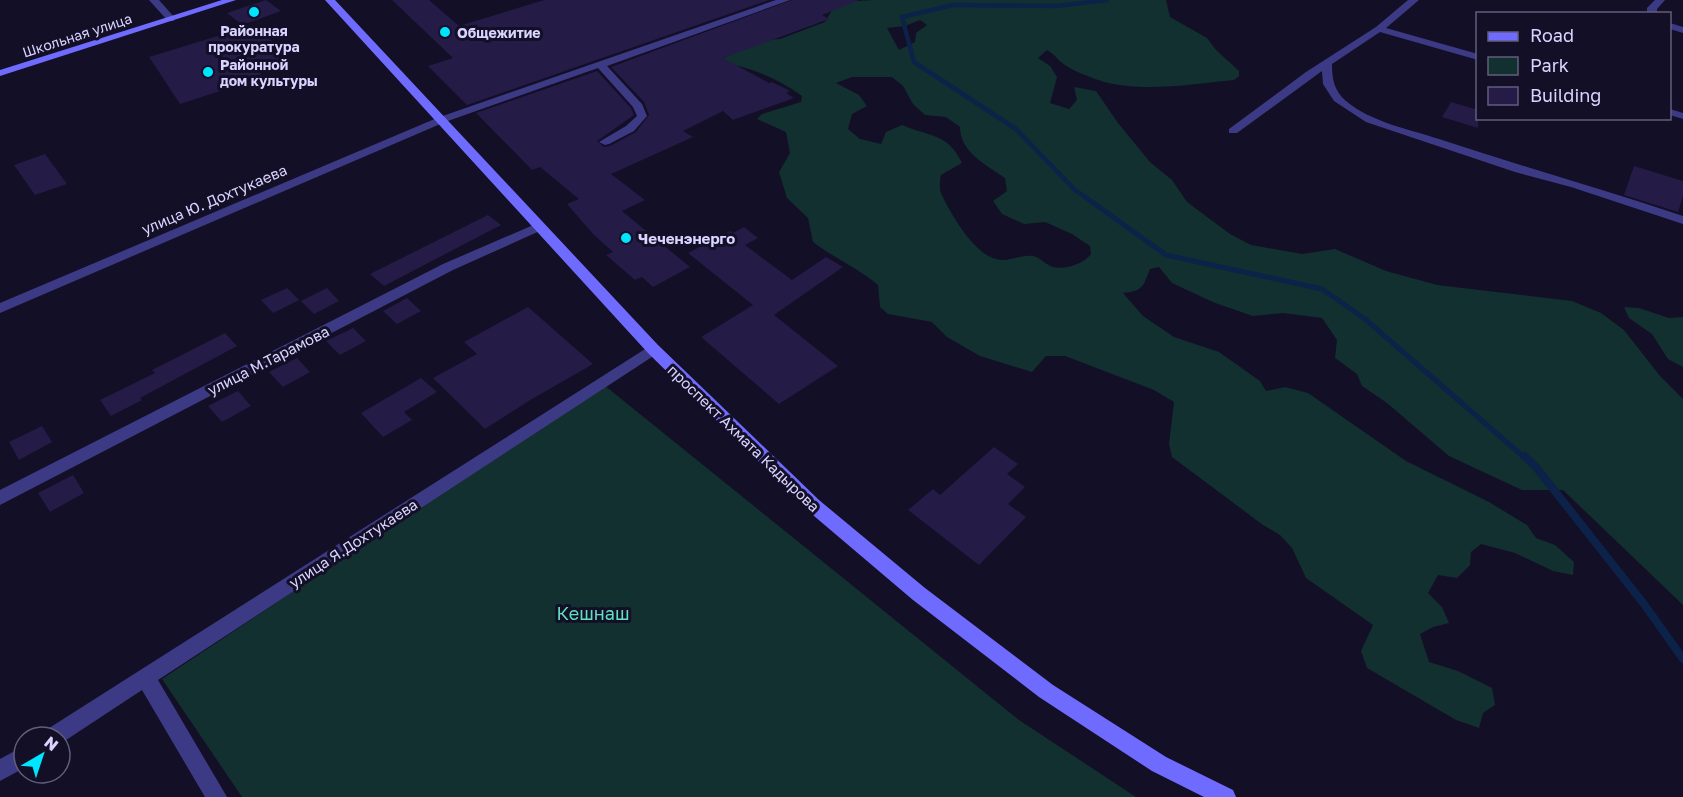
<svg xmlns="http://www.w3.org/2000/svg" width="1683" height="797" font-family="'Golos Text',sans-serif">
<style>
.green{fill:#12302f;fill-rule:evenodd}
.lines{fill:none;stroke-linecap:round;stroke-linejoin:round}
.stream-far2{stroke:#0c2248;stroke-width:4.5}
.stream-far1{stroke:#0c2248;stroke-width:5}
.stream{stroke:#0c2248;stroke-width:8}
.building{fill:#241b47}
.street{fill:#3d3a85;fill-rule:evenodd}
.secondary{fill:#6f6bff;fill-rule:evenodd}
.poi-dot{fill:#00e5ff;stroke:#130f26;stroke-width:2}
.labels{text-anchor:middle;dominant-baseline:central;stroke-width:6;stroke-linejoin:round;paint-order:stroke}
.far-poi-label{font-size:14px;font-weight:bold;fill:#d9d4ff;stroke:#130f26;text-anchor:start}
.far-street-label{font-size:14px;fill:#d9d4ff;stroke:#130f26}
.street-label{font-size:15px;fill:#d9d4ff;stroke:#130f26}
.poi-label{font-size:15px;font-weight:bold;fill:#d9d4ff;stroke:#130f26;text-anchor:start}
.near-park-label{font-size:18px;fill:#5fe0c0;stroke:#130f26}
</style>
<rect width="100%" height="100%" fill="#130f26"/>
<!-- green -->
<g class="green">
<path d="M874,0H1166L1170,17L1207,38L1216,50L1239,71V76L1234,80C1192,84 1131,95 1090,77C1082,74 1072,70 1065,65C1058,61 1055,54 1047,50L1038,58L1050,66L1057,77L1050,103L1069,109L1077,100L1074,87L1096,91L1118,123L1150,162L1172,180L1187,202L1230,234L1251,245L1302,254L1335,249L1386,271L1437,285L1572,301L1601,313L1624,330L1660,376L1683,399V605L1563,490H1522L1449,456L1387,403L1362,386L1357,374L1335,358L1337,340L1322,318L1283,313L1253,316L1215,303L1172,283L1159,267L1150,269C1143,287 1143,291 1123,293L1143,316L1174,337L1219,352L1260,381L1266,391L1285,387L1308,393L1406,461L1489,502L1527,525L1536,538L1555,545L1574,562L1573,575L1553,571L1515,553L1481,544L1471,552L1470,565L1457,578L1438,575L1428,593L1442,607L1449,623L1433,627L1420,634L1429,662L1458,671L1492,688L1495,705L1483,713L1479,728L1456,720L1367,668L1361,651L1373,625L1306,578L1292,548L1280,535L1263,525L1172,457L1169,444L1174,402L1154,390L1065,356H1046L1032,372L980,356L947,337L932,322L888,314L880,307L878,285C858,268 834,258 813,242L808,218L787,198L779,172L790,153L786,132L757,119L762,114L801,102L802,96C778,79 755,69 726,63L723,58L765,40L780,39L825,22L835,5L842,2ZM920,20L927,25L916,33L915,42L899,50L887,28L905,26ZM852,77H892L903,86L913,104L925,115L946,117L960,127C960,152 986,165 1005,178L1007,191L993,201L1002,214L1024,224L1045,222L1072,234L1090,246L1091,254C1083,264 1066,270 1053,267C1046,265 1040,257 1033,256C1020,254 1009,263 996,259C974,254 950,213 941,193C939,188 940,180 941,175L962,163C948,133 930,137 902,125L886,132L881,144L860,139L848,129L852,114L867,106L859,95L836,83Z"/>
<path d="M1624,307L1639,308L1669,318L1683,317V367L1668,359L1652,334L1629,318Z"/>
<path d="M604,385L1019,720L1136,797H242L162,679Z"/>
</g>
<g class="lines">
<!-- stream-far2 -->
<path class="stream-far2" d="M1087,198L1075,190L1016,129L914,62L902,17L953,5L1057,6L1107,0"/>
<!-- stream-far1 -->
<path class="stream-far1" d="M1085,197L1166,255L1322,289L1365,319L1525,458"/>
<!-- stream -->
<path class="stream" d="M1524,456L1535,466L1644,604L1683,659"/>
</g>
<!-- building -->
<g class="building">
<path d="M266,0L281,11L242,25L227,13Z"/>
<path d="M392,0H429L459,26L544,0H769L467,105L428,66L453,58Z"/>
<path d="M792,0H859L822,15L829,19L723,58L769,83L772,82L790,91L786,93L794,98L733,120L723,111L683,131L693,137L611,174L645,200L622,211L690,267L653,287L642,277L635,280L606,255L613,252L593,234L567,204L579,199L540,167L532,170L476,113L597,71L631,108L634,115L597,141L604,147L610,146L636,132L649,115L644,102L611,67Z"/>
<path d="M247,27L276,43L281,51L278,60L251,81L180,104L149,57Z"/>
<path d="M1451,102L1478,110V128L1442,117Z"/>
<path d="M45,154L67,184L35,195L14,165Z"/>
<path d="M1634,166L1683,181V196L1678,212L1624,195Z"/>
<path d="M488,215L501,225L384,286L370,274Z"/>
<path d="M744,227L758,238L745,245L792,280L826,257L843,267L774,315L838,366L779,404L701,337L753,305L688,253L730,231L733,233Z"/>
<path d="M287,288L299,300L273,313L261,300Z"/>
<path d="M327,288L339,301L314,314L301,301Z"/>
<path d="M407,298L421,311L397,324L383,311Z"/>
<path d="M528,307L593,364L527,402L485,429L433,378L477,354L464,342Z"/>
<path d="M353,328L366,341L340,355L326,341Z"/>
<path d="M225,333L237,346L140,398L142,400L111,416L100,400L155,373L152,370Z"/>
<path d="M297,358L310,372L283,387L269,372Z"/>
<path d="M421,378L437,392L404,412L412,420L383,437L361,413Z"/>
<path d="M238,391L251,406L222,422L208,406Z"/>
<path d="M42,426L52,442L19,460L9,442Z"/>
<path d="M994,447L1018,464L1007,474L1025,487L1008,504L1026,517L979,565L908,510L933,489L940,495Z"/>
<path d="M73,475L84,493L50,512L38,493Z"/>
</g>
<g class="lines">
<!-- street -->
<g class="street">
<path d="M149,0H159L174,17V21H168Z"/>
<path d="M776,0H790L607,66L642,104L647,116L634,131L609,144L605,145L599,142L626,126L637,116L633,107L598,68L445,122L0,313V303L437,118Z"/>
<path d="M1408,0H1419L1386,28L1478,54V60L1380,32L1332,64C1332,79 1334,91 1346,101C1371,122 1408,129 1439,139C1520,166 1602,189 1683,216V224L1571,187L1515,172L1366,122L1334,101L1323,84L1322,71L1237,133H1229V129L1306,72L1376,27Z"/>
<path d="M1655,0H1665L1657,9V14H1647V8Z"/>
<path d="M1670,23L1683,27V33L1670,29Z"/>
<path d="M1670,109L1683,113V119L1670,115Z"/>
<path d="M538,223L542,224L544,227L542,230L453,270L0,505V490L443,264Z"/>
<path d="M653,344L660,349L658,353L158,680L227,797H205L142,690L60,744V737H43L46,730Z"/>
<path d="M24,746V768L0,781V759Z"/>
</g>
<!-- secondary -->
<g class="secondary">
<path d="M222,0H236L0,76V70Z"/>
<path d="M325,0H335L658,345L819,500L925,588L1053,685L1166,757L1233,790L1236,797H1204L1152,771L1039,697L913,600L807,510L648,353Z"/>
</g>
</g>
<!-- markers -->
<g class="poi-dot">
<circle cx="254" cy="12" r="6"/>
<circle cx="445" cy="32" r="6"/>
<circle cx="208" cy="72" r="6"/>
<circle cx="626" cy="238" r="6"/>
</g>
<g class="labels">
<!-- far-poi labels -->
<g class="far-poi-label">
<text x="254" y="30" text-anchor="middle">Районная<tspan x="254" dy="16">прокуратура</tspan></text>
<text x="457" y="32">Общежитие</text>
<text x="220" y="64">Районной<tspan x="220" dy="16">дом культуры</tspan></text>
</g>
<!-- far-street labels -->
<g class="far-street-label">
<text transform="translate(77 35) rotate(-18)">Школьная улица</text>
</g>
<!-- street labels -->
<g class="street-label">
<text transform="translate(214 199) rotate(-23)">улица Ю. Дохтукаева</text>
<text transform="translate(268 360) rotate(-27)">улица М.Тарамова</text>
<text transform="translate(744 438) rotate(44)">проспект Ахмата Кадырова</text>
<text transform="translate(353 543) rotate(-33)">улица Я.Дохтукаева</text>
</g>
<!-- poi labels -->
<g class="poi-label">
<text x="638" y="238">Чеченэнерго</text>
</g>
<!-- near-park labels -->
<g class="near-park-label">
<text x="593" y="613">Кешнаш</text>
</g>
</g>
<!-- legend -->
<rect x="1476" y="12" width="195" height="108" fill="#130f26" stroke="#625e7d" stroke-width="1.5"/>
<rect x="1488" y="32" width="30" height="9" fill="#6f6bff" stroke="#625e7d" stroke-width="1.5"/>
<text x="1530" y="42" font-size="18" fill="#d9d4ff">Road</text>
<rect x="1488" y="57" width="30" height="18" fill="#12302f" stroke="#625e7d" stroke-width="1.5"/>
<text x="1530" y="72" font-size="18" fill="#d9d4ff">Park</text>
<rect x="1488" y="87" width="30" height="18" fill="#241b47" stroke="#625e7d" stroke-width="1.5"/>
<text x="1530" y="102" font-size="18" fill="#d9d4ff">Building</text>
<!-- north arrow -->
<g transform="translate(42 755) rotate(39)"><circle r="28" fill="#130f26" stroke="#625e7d" stroke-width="1.5"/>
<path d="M0-4.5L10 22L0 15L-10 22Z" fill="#00e5ff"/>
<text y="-9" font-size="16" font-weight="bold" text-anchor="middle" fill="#d9d4ff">N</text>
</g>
</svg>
